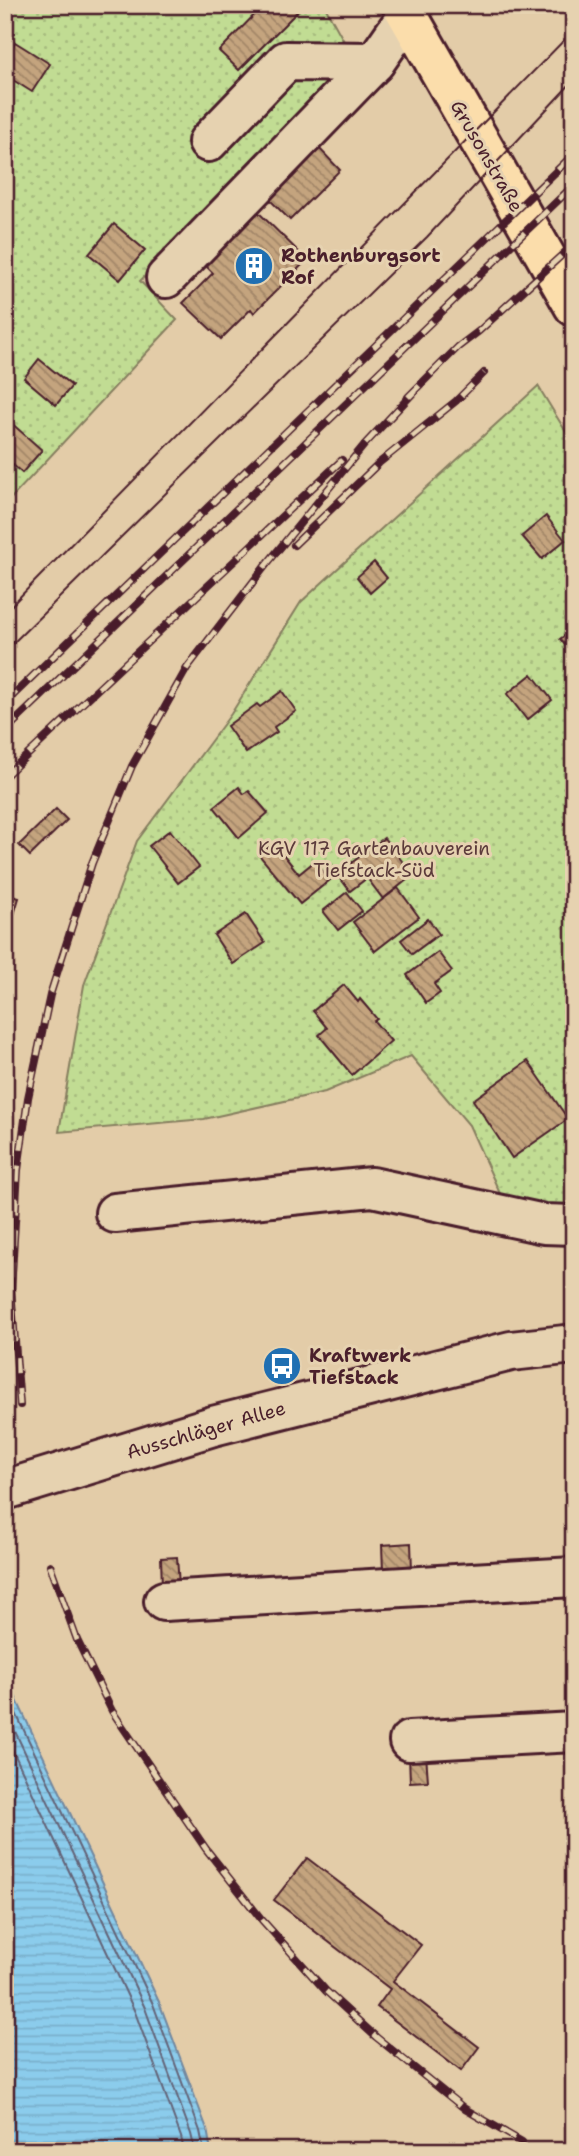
<svg xmlns="http://www.w3.org/2000/svg" width="579" height="2156" font-family="'Shantell Sans',sans-serif">
<style>
.garden{fill:url(#garden-dots);stroke:#867e5f;stroke-width:2}
.water{fill:url(#water-rules);stroke:#71879f;stroke-width:2}
.lines{fill:none;stroke-linecap:round;stroke-linejoin:round}
.shore{stroke:#646478;stroke-width:2}
.building{fill:url(#building-back-hatch);stroke:#4a1f2b;stroke-width:2}
.minor-casing{stroke:#4a1f2b;stroke-width:44}
.major-casing{stroke:#4a1f2b;stroke-width:44}
.minor{stroke:#e6d2b0;stroke-width:38}
.major{stroke:#fbddab;stroke-width:38}
.tram{stroke:#4a1f2b;stroke-width:2}
.rail-casing{stroke:#4a1f2b;stroke-width:8}
.rail{stroke:#e6d2b0;stroke-width:5;stroke-dasharray:16;stroke-linecap:butt}
.labels{text-anchor:middle;dominant-baseline:central;stroke-width:6;stroke-linejoin:round;paint-order:stroke}
.street-label{font-size:19px;fill:#4a1f2b;stroke:#e6d2b0}
.poi-label{font-size:19px;font-weight:bold;fill:#4a1f2b;stroke:#e6d2b0;text-anchor:start}
.park-label{font-size:19px;fill:#5c3b3b;stroke:#e6d2b0}
</style>
<defs>
<pattern id="garden-dots" width="8" height="8" patternUnits="userSpaceOnUse" patternTransform="scale(1.75)"><rect width="8" height="8" fill="#c1dc93"/><path d="M2 2h.1M6 6h.1" fill="none" stroke="#a7bc7f" stroke-width="1.8" stroke-linecap="round"/></pattern>
<pattern id="water-rules" width="6" height="5" patternUnits="userSpaceOnUse" patternTransform="scale(1.75)"><rect width="6" height="5" fill="#8bccec"/><path d="M0 2.5h6" fill="none" stroke="#79afcb"/></pattern>
<pattern id="building-back-hatch" width="6" height="6" patternUnits="userSpaceOnUse" patternTransform="scale(1.75)"><rect width="6" height="6" fill="#c4a47e"/><path d="M-1 5l2 2M0 0l6 6M5-1l2 2" fill="none" stroke="#a18567"/></pattern>
</defs>
<rect width="100%" height="100%" fill="#e3cca8"/>
<filter id="ink" filterUnits="userSpaceOnUse"><feTurbulence type="fractalNoise" baseFrequency=".0143" numOctaves="2"/><feDisplacementMap in="SourceGraphic" scale="14" xChannelSelector="R" yChannelSelector="G"/><feConvolveMatrix kernelMatrix="1 2 1 2 8 2 1 2 1" color-interpolation-filters="sRGB"/></filter>
<g filter="url(#ink)">
<!-- garden -->
<g class="garden">
<path d="M5,5H324L355,61L140,281L177,320L5,505Z"/>
<path d="M538,386L574,445V1225L511,1218L469,1125L411,1056L325,1092L204,1119L59,1132L84,985L137,841L231,714L301,602Z"/>
</g>
<!-- water -->
<path class="water" d="M5,1675L159,2002L207,2129L211,2151H5Z"/>
<g class="lines">
<!-- shore -->
<g class="shore">
<path d="M5,1690L153,2004L200,2131L204,2151"/>
<path d="M5,1710L145,2008L191,2134L195,2151"/>
<path d="M5,1734L135,2012L181,2137L184,2151"/>
</g>
</g>
<!-- building -->
<g class="building">
<path d="M264,5H299L301,8L239,70L219,51Z"/>
<path d="M15,42L50,64L32,92L5,75V59Z"/>
<path d="M316,145L340,170L290,220L266,196Z"/>
<path d="M252,206L307,260L254,313L251,309L221,339L183,303L213,273L199,259Z"/>
<path d="M114,224L145,250L120,280L89,254Z"/>
<path d="M39,359L72,386L56,405L24,378Z"/>
<path d="M10,422L42,450L22,473L5,458V428Z"/>
<path d="M546,516L565,540L542,559L522,536Z"/>
<path d="M374,562L387,578L370,593L357,577Z"/>
<path d="M574,629V656L560,639Z"/>
<path d="M532,674L552,700L527,720L507,694Z"/>
<path d="M282,691L296,711L274,727L277,732L246,753L227,726L257,704L260,707Z"/>
<path d="M239,787L244,794L249,791L268,813L239,838L214,807Z"/>
<path d="M56,809L67,820L30,856L19,845Z"/>
<path d="M170,830L199,867L178,883L149,846Z"/>
<path d="M384,838L413,875L383,899L367,878L350,891L337,874Z"/>
<path d="M274,843L299,874L315,861L330,880L300,904L259,855Z"/>
<path d="M398,888L419,917L375,951L353,922Z"/>
<path d="M347,892L362,911L338,930L323,911Z"/>
<path d="M5,894L19,898L5,944Z"/>
<path d="M246,914L265,943L233,964L214,935Z"/>
<path d="M428,919L439,934L412,954L401,940Z"/>
<path d="M438,952L452,971L434,984L440,993L426,1003L407,975Z"/>
<path d="M344,985L358,1002L360,999L377,1019L374,1021L391,1041L352,1075L319,1035L327,1028L313,1011Z"/>
<path d="M528,1061L568,1119L512,1158L473,1100Z"/>
<path d="M411,1543L412,1570L383,1571L382,1545Z"/>
<path d="M177,1557L179,1585L162,1586L161,1558Z"/>
<path d="M426,1754L428,1781L410,1782L409,1755Z"/>
<path d="M307,1858L421,1945L393,1981L479,2047L461,2071L377,2007L390,1989L274,1900Z"/>
</g>
<g class="lines">
<!-- minor casing -->
<g class="minor-casing">
<g id="minor">
<path d="M208,142L286,61L375,62L407,16"/>
<path d="M166,278L375,62"/>
<path d="M115,1213L372,1187L544,1224L574,1225"/>
<path d="M5,1490L213,1426L511,1351L574,1344"/>
<path d="M164,1601L574,1577"/>
<path d="M409,1741L574,1732"/>
</g>
</g>
<!-- major casing -->
<g class="major-casing">
<path id="major" d="M402,5L574,306"/>
</g>
<!-- minor -->
<use href="#minor" class="minor"/>
<!-- major -->
<use href="#major" class="major"/>
<!-- tram -->
<g class="tram">
<path d="M5,612L574,30"/>
<path d="M5,651L427,237L574,80"/>
</g>
<!-- rail casing -->
<g class="rail-casing">
<g id="rail">
<path d="M408,397L458,347L479,331L574,244"/>
<path d="M294,545L379,463L456,401L484,373"/>
<path d="M5,703L574,154"/>
<path d="M5,731L574,185"/>
<path d="M5,776L342,460"/>
<path d="M20,1405L11,1290L18,1170L28,1098L50,995L92,863L132,766L187,668L266,565L365,444L415,391"/>
<path d="M50,1565L77,1640L112,1711L206,1849L262,1920L326,1991L376,2037L465,2109L522,2142"/>
</g>
</g>
<!-- rail -->
<use href="#rail" class="rail"/>
</g>
</g>
<!-- icons -->
<defs>
<g id="building-disc" transform="scale(2.0125)"><circle r="9.5" fill="#1f6fb2" stroke="#e6d2b0"/><path d="M-4-6H4V6H1V3H-1V6H-4ZM-2.5-4.3h1.7v1.8h-1.7ZM.8-4.3h1.7v1.8H.8ZM-2.5-1h1.7V.8h-1.7ZM.8-1h1.7V.8H.8Z" fill="#fff"/></g>
<g id="bus-disc" transform="scale(2.0125)"><circle r="9.5" fill="#1f6fb2" stroke="#e6d2b0"/><path d="M-5-6H5V4H4V6H2V4H-2V6H-4V4H-5ZM-3.5-4V0h7V-4ZM-3.5 1.2v1.5H-2V1.2ZM2 1.2v1.5H3.5V1.2Z" fill="#fff"/></g>
</defs>
<g fill-rule="evenodd">
<use href="#building-disc" x="254" y="266"/>
<use href="#bus-disc" x="282" y="1366"/>
</g>
<g class="labels">
<!-- street labels -->
<g class="street-label">
<text transform="translate(487 156) rotate(60)">Grusonstraße</text>
<text transform="translate(206 1430) rotate(-16)">Ausschläger Allee</text>
</g>
<!-- poi labels -->
<g class="poi-label">
<text x="281" y="255">Rothenburgsort<tspan x="281" dy="22">Rof</tspan></text>
<text x="309" y="1355">Kraftwerk<tspan x="309" dy="22">Tiefstack</tspan></text>
</g>
<!-- park labels -->
<g class="park-label">
<text x="374" y="848">KGV 117 Gartenbauverein<tspan x="374" dy="22">Tiefstack-Süd</tspan></text>
</g>
</g>
<!-- margin -->
<rect width="579" height="2156" fill="none" stroke="#e6d2b0" stroke-width="28"/>
<rect x="14" y="14" width="551" height="2128" fill="none" stroke="#4a1f2b" stroke-width="2.5" filter="url(#ink)"/>
</svg>
